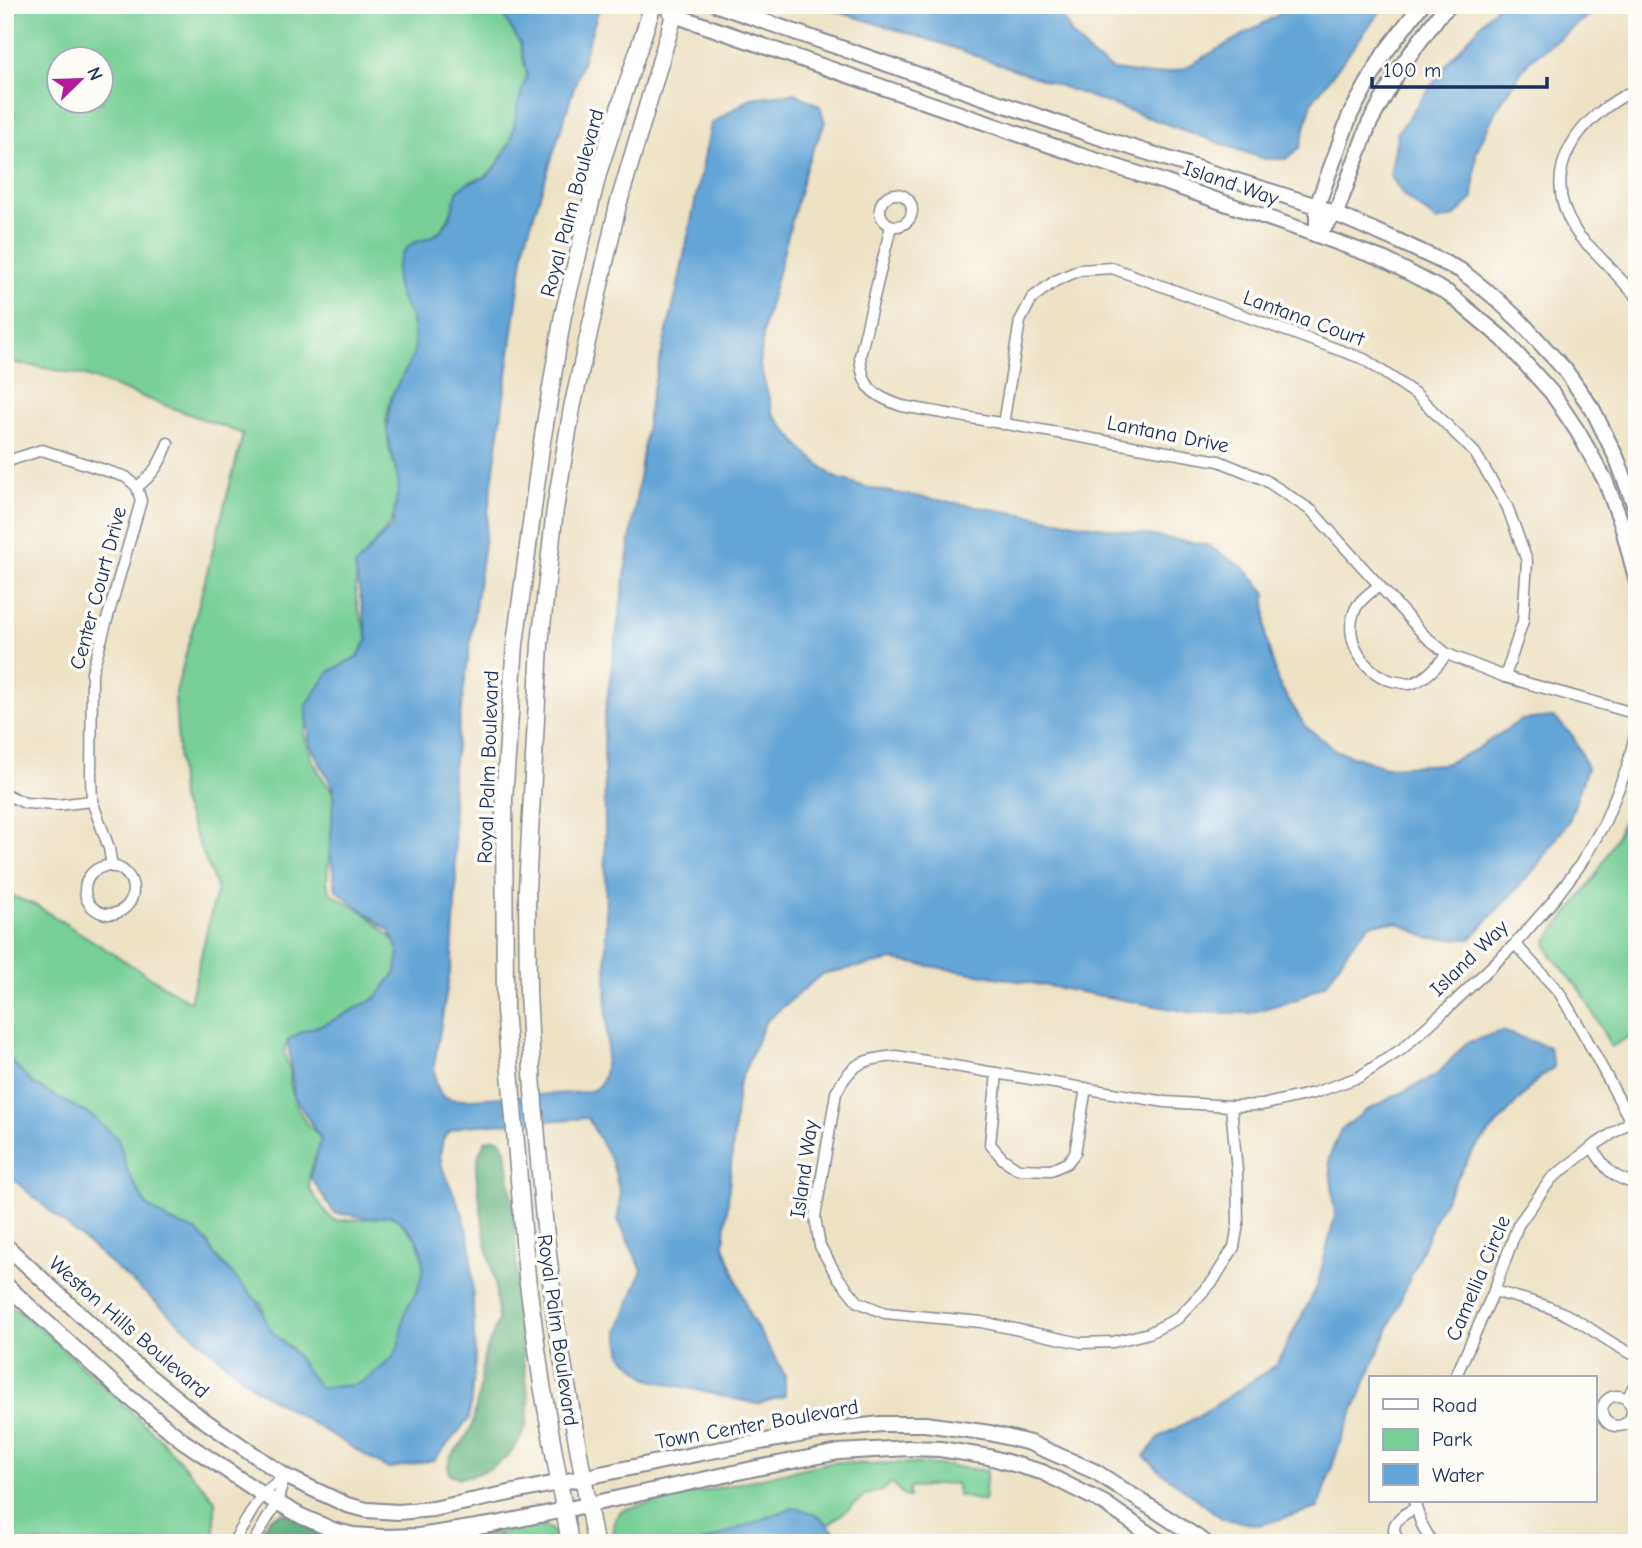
<svg xmlns="http://www.w3.org/2000/svg" width="1642" height="1548" font-family="'Comic Neue',sans-serif">
<style>
.green{fill:#78d096;stroke:#4a807a;stroke-width:2;fill-rule:evenodd}
.forest{fill:#62b27f;stroke:#3e706e;stroke-width:2}
.water{fill:#63a5d7;stroke:#3f6a9a;stroke-width:2}
.lines{fill:none;stroke-linecap:round;stroke-linejoin:round}
.street-casing{stroke:#848891;stroke-width:13}
.secondary-casing{stroke:#848891;stroke-width:18}
.primary-casing{stroke:#848891;stroke-width:19}
.street{stroke:#fff;stroke-width:10}
.secondary{stroke:#fff;stroke-width:14}
.primary{stroke:#fff;stroke-width:16}
.labels{text-anchor:middle;dominant-baseline:central;stroke-width:7;stroke-linejoin:round;paint-order:stroke}
.street-label{font-size:21px;fill:#1b2f5e;stroke:#fdfcf7}
</style>
<rect width="100%" height="100%" fill="#fdfcf7"/>
<filter id="ink" filterUnits="userSpaceOnUse"><feTurbulence type="fractalNoise" baseFrequency=".0143" numOctaves="2"/><feDisplacementMap in="SourceGraphic" scale="14" xChannelSelector="R" yChannelSelector="G"/><feConvolveMatrix kernelMatrix="1 2 1 2 8 2 1 2 1" color-interpolation-filters="sRGB"/></filter>
<filter id="wash" filterUnits="userSpaceOnUse"><feTurbulence type="fractalNoise" baseFrequency=".00686" numOctaves="4" result="noise"/><feDisplacementMap in="SourceGraphic" scale="28" xChannelSelector="R" yChannelSelector="G"/><feGaussianBlur stdDeviation="1.57" result="paint"/><feColorMatrix in="noise" values="0 0 0 0 0 0 0 0 0 0 0 0 0 0 0 0 0 1.4 0 .05"/><feComposite in="paint" operator="in"/></filter>
<g filter="url(#wash)">
<rect width="100%" height="100%" fill="#ede2c4"/>
<!-- green -->
<g class="green">
<path d="M5,5H490L502,13L520,43L527,75L518,105L511,141L496,167L485,177L476,179L458,190C448,221 448,234 413,243L396,280L399,294L412,319L415,344L414,361L390,402L386,419L389,449L401,482L398,503L391,522L363,558L357,574L355,588L358,608L367,635V642L363,653L342,665L310,711L304,734L313,761L323,779L331,789L334,799L327,881L329,890L332,894L365,913L394,940L399,952L396,972L376,998L328,1023L303,1031L288,1040L284,1052L290,1071V1083L295,1104L306,1123L317,1134L322,1142C317,1155 304,1178 311,1191C314,1196 318,1200 321,1205C326,1212 329,1218 337,1221L374,1218L387,1215L397,1219L416,1238L424,1259V1270L401,1352L366,1384L326,1394L316,1385L291,1348L271,1334L263,1316L264,1310L261,1303L247,1295L232,1274L215,1258L208,1242L197,1235L183,1233L149,1208L140,1197L128,1174L121,1147L112,1133L108,1132L86,1112L44,1094L15,1070L5,1047V893L37,906L190,1002L217,888L181,800L175,696L243,434L83,375L5,361ZM60,60H102V102H60Z"/>
<path d="M1633,802L1637,805V1032L1611,1047L1582,992L1552,956L1546,943C1555,925 1574,908 1586,890C1605,863 1618,832 1633,802Z"/>
<path d="M5,1301L44,1331L159,1438L215,1500V1543H5Z"/>
<path d="M844,1462C863,1466 880,1463 899,1463C929,1463 958,1467 987,1471L984,1501L958,1496L956,1483L909,1488V1498L904,1496L892,1483L881,1491L866,1495L828,1525L819,1517L792,1508L701,1543H616C613,1527 610,1523 622,1510L827,1463Z"/>
<path d="M535,1525C548,1527 556,1529 561,1543H505L497,1533Z"/>
</g>
<!-- forest -->
<g class="forest">
<path d="M494,1138L501,1140L506,1150L514,1213L521,1343L529,1400L527,1423L520,1440L507,1457L489,1469L473,1475L460,1478L450,1474L448,1466L450,1457L463,1442L472,1426L479,1393L484,1357L498,1321L495,1283L485,1239L476,1171L479,1154L485,1141Z"/>
<path d="M283,1513L372,1543H253L270,1518Z"/>
<path d="M497,1533L505,1543H422Z"/>
</g>
<!-- water -->
<g class="water">
<path d="M490,5H600L525,243L452,776L456,885L452,959L434,1066L436,1084L442,1096L454,1100L586,1092C607,1089 604,1068 607,1051L604,721L651,396L676,295L711,124L751,98L795,93L820,106L825,123L807,164L764,325L760,365L773,414L804,451L834,477L872,489L1207,545L1244,568L1266,593V638L1278,682L1305,726L1337,751L1385,767L1445,764L1475,750L1521,720L1554,717L1573,736L1587,768L1569,821L1533,871L1470,939L1428,938L1397,922L1370,924L1349,948L1327,983L1297,999L1250,1013H1194L1026,982L893,960L822,974L765,1022L738,1086L724,1245L750,1316L785,1375V1396L757,1404L648,1379L622,1355L618,1331L642,1270L618,1220L620,1193L612,1162L588,1118L464,1126L450,1131L443,1139L440,1154L442,1167L463,1215L471,1247L475,1360L469,1419L434,1460L388,1469L257,1390L5,1172V1047L10,1060L33,1084L92,1116L118,1139L128,1173L146,1205L169,1221L196,1231L207,1242L215,1256L258,1302L270,1329L293,1352L319,1387C331,1386 345,1387 357,1384C365,1382 385,1365 392,1358C401,1350 401,1324 405,1312C409,1303 415,1296 418,1288C430,1257 419,1231 390,1215L374,1218L334,1213L310,1176L321,1139L294,1097L288,1040L303,1031L328,1023L376,998L396,972L399,953L390,931L336,890L330,853L334,789L310,745L306,706L329,672L358,656L368,639L355,566L392,526L399,485L387,430L391,397L413,356L415,344L412,319L399,294L396,280L397,265L404,251L413,243L427,239L440,232L449,220L458,190L468,183L485,177L496,167L511,141L518,105L527,75L520,43L502,13Z"/>
<path d="M816,5H1056L1072,35L1092,56L1113,70L1153,75L1183,69L1295,5H1385L1312,102L1300,147L1286,159H1264L943,44Z"/>
<path d="M1497,5H1620L1590,15L1529,61L1496,110L1476,152L1473,198L1454,217L1436,221L1404,196L1390,175L1398,132L1447,64Z"/>
<path d="M1502,1031L1549,1047L1554,1067L1537,1080L1472,1152L1438,1212L1341,1440L1318,1508L1260,1525L1223,1519L1160,1471L1144,1456L1161,1436L1199,1416L1276,1365L1317,1287L1335,1216L1329,1158L1340,1131L1365,1111L1437,1075L1466,1043Z"/>
<path d="M792,1508C818,1510 828,1525 845,1543H701Z"/>
</g>
</g>
<g filter="url(#ink)">
<g class="lines">
<!-- street casing -->
<g class="street-casing">
<g id="street">
<path d="M1637,89C1581,115 1536,169 1575,230C1579,238 1587,243 1593,250C1608,265 1622,281 1637,297"/>
<circle cx="896" cy="210" r="16"/>
<path d="M891,226L860,356C862,388 873,396 902,406L1219,461L1265,480L1312,511L1424,635L1447,654L1505,677L1637,714"/>
<path d="M1003,424L1020,321L1032,298L1055,281L1080,270L1112,268L1364,359L1417,395L1475,453L1507,506L1527,561L1523,621L1505,677"/>
<path d="M5,464L11,460L42,450L126,477L137,487L141,501L92,672L91,776L92,801L109,848L112,867"/>
<path d="M137,487C153,475 161,462 168,443"/>
<path d="M1379,585C1372,592 1360,599 1356,608C1340,638 1366,678 1398,682C1398,682 1408,684 1409,684C1425,681 1437,666 1447,654"/>
<path d="M5,794L25,803L57,805L92,801"/>
<circle cx="109" cy="890" r="24"/>
<path d="M1515,944L1559,992L1585,1036L1630,1120"/>
<path d="M997,1073L990,1144L1003,1159L1018,1169L1051,1170L1067,1163L1075,1153L1086,1088"/>
<path d="M1231,1106L1237,1171L1238,1224L1234,1247L1213,1281L1178,1318L1149,1333L1113,1342L1081,1343L981,1322L885,1313L858,1302L837,1276L820,1246L815,1217L836,1093C851,1063 863,1059 896,1056L1165,1102L1231,1106L1262,1105L1314,1093L1359,1077L1402,1049L1448,1008L1515,944L1552,902L1580,865L1604,824L1627,768L1637,727"/>
<path d="M1592,1147C1606,1169 1610,1177 1637,1184"/>
<path d="M1494,1291C1517,1298 1547,1304 1567,1315C1591,1327 1612,1346 1637,1356"/>
<path d="M1455,1378L1494,1291L1518,1225L1551,1179L1592,1147L1637,1117"/>
<circle cx="1617" cy="1411" r="15"/>
<path d="M1627,1400L1637,1379"/>
<path d="M1414,1501L1421,1523L1432,1543"/>
<path d="M233,1543L262,1494L285,1476"/>
<path d="M253,1543L277,1502L285,1476"/>
<path d="M1402,1543C1384,1527 1400,1515 1416,1508"/>
</g>
</g>
<!-- secondary casing -->
<g class="secondary-casing">
<g id="secondary">
<path d="M664,5L674,15L1079,155L1164,182L1317,235L1385,260L1448,293L1503,339L1552,393L1578,432L1605,480L1622,525L1637,582"/>
<path d="M717,5L1089,134L1317,206L1396,240L1460,270L1493,296L1520,321L1565,370L1593,410L1617,459L1637,512"/>
<path d="M1317,235L1336,213L1369,124L1402,65L1440,14L1450,5"/>
<path d="M1317,235V206L1350,115L1384,54L1421,5"/>
<path d="M5,1245L134,1364L198,1416L285,1476L347,1505L367,1510L398,1512L433,1509L706,1452L821,1431L881,1424H925L990,1433L1030,1443L1096,1472L1206,1543"/>
<path d="M5,1284L119,1389L183,1441L262,1494L301,1516L333,1530L353,1535L383,1537L419,1536L496,1524L564,1510L757,1468L839,1452L909,1448L940,1449L989,1457L1042,1472L1104,1503L1162,1543"/>
</g>
</g>
<!-- primary casing -->
<g class="primary-casing">
<g id="primary">
<path d="M570,1543L542,1385L527,1277L505,1010L504,799L515,644L541,448L563,315L599,170L653,5"/>
<path d="M595,1543L556,1324L543,1209L533,1091L528,991L527,889L540,644L555,509L572,408L618,205L677,5"/>
</g>
</g>
<!-- street -->
<use href="#street" class="street"/>
<!-- secondary -->
<use href="#secondary" class="secondary"/>
<!-- primary -->
<use href="#primary" class="primary"/>
</g>
</g>
<g class="labels">
<!-- street labels -->
<g class="street-label">
<text transform="translate(1231 183) rotate(19)">Island Way</text>
<text transform="translate(572 203) rotate(-75)">Royal Palm Boulevard</text>
<text transform="translate(1304 318) rotate(20)">Lantana Court</text>
<text transform="translate(1168 434) rotate(11)">Lantana Drive</text>
<text transform="translate(98 588) rotate(-75)">Center Court Drive</text>
<text transform="translate(488 767) rotate(-88)">Royal Palm Boulevard</text>
<text transform="translate(1469 958) rotate(-44)">Island Way</text>
<text transform="translate(804 1169) rotate(-82)">Island Way</text>
<text transform="translate(1478 1278) rotate(-67)">Camellia Circle</text>
<text transform="translate(129 1327) rotate(41)">Weston Hills Boulevard</text>
<text transform="translate(558 1330) rotate(82)">Royal Palm Boulevard</text>
<text transform="translate(757 1424) rotate(-10)">Town Center Boulevard</text>
</g>
</g>
<!-- margin -->
<rect width="1642" height="1548" fill="none" stroke="#fdfcf7" stroke-width="28"/>
<!-- legend -->
<rect x="1369" y="1376" width="228" height="126" fill="#fdfcf7" stroke="#a3aaba" stroke-width="2"/>
<rect x="1383" y="1399" width="35" height="10" fill="#ffffff" stroke="#a3aaba" stroke-width="2"/>
<text x="1432" y="1412" font-size="21" fill="#1b2f5e">Road</text>
<rect x="1383" y="1429" width="35" height="21" fill="#78d096" stroke="#a3aaba" stroke-width="2"/>
<text x="1432" y="1446" font-size="21" fill="#1b2f5e">Park</text>
<rect x="1383" y="1464" width="35" height="21" fill="#63a5d7" stroke="#a3aaba" stroke-width="2"/>
<text x="1432" y="1482" font-size="21" fill="#1b2f5e">Water</text>
<!-- north arrow -->
<g transform="translate(80 80) rotate(67)"><circle r="33" fill="#fdfcf7" stroke="#a3aaba" stroke-width="2"/>
<path d="M0-5L12 26L0 18L-12 26Z" fill="#b5179e"/>
<text y="-10" font-size="19" font-weight="bold" text-anchor="middle" fill="#1b2f5e">N</text>
</g>
<!-- scale -->
<path d="M1372 77v10h175v-10" fill="none" stroke="#1b2f5e" stroke-width="3.5"/>
<text x="1383" y="77" font-size="21" fill="#1b2f5e" stroke="#fdfcf7" stroke-width="5" paint-order="stroke">100 m</text>
</svg>
